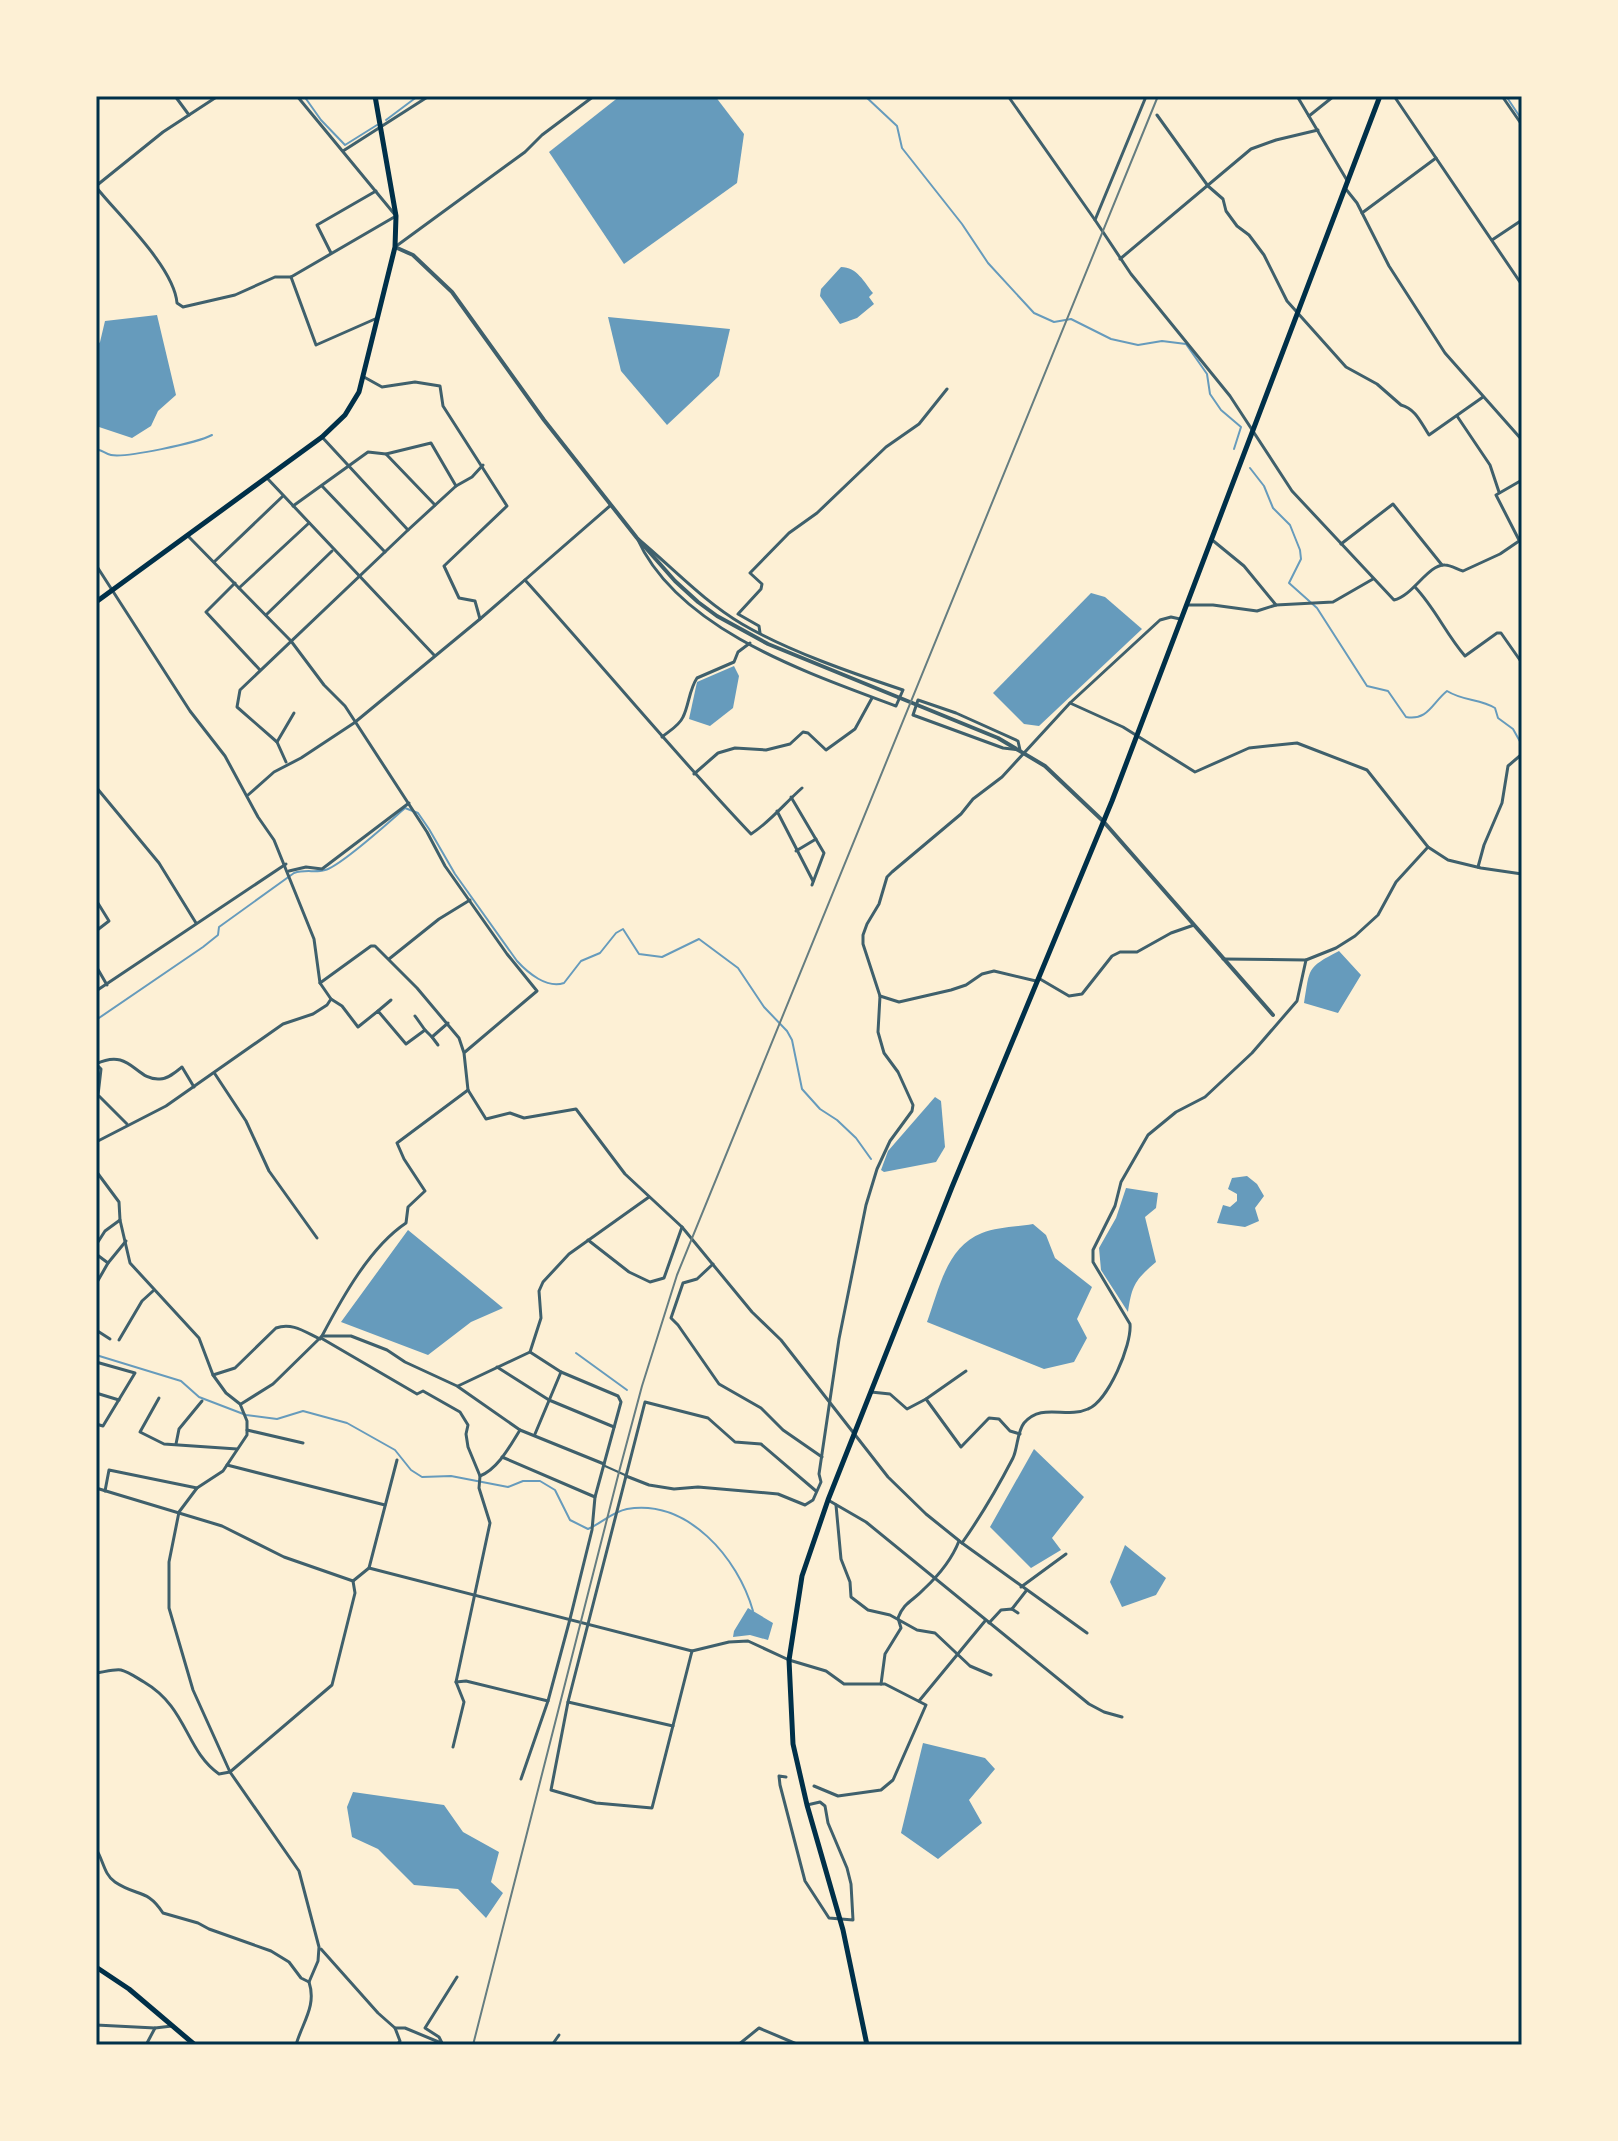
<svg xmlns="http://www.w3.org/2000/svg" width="1618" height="2141" font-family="'DM Sans',sans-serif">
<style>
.water{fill:#669bbc}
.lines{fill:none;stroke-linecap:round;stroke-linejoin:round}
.stream{stroke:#669bbc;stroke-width:2}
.pedestrian{stroke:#3f606c;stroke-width:2}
.minor{stroke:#3f606c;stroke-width:3}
.tertiary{stroke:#3f606c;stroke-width:4}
.trunk{stroke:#003049;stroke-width:5}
.rail{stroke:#657d81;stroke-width:2}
.neatline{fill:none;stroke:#003049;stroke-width:3}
</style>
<rect width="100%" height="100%" fill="#fdf0d5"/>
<!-- water -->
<g class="water">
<path d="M620,96H715L744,134L737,183L624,264L549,152Z"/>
<path d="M841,267C857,267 864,282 873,293L869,297L874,304L857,318L840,324L820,296L821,289Z"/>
<path d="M157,315L176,395L158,411L151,426L132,438L96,426V347L100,342L105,321Z"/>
<path d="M608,317L730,329L719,376L667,425L621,371Z"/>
<path d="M1091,593L1105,597L1142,629L1039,726L1024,724L993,693Z"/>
<path d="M734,666L739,676L733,708L710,726L689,719L697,682Z"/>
<path d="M1339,951L1361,975L1338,1013L1304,1003C1310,968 1306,968 1339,951Z"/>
<path d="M935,1097L941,1101L945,1147L936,1162L884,1172L881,1170L888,1151Z"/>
<path d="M1247,1176L1257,1184L1264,1196L1255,1208L1259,1221L1245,1227L1217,1223L1223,1205L1230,1207L1237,1201V1194L1228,1189L1232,1178Z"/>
<path d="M1126,1188L1158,1193L1156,1208L1145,1217L1156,1262C1135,1280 1132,1285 1128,1312L1101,1270L1099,1248L1116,1218Z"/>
<path d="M1033,1224L1046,1235L1055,1258L1092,1287L1077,1319L1087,1338L1074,1362L1044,1369L927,1322C939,1290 946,1247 982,1233C997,1227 1017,1227 1033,1224Z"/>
<path d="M408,1230L503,1308L471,1322L428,1355L341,1322Z"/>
<path d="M1034,1449L1084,1497L1052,1538L1061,1550L1031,1568L990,1527Z"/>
<path d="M1125,1545L1166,1578L1156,1595L1122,1607L1110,1582Z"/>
<path d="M748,1608L773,1623L768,1640L750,1635L733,1637L734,1631Z"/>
<path d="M923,1743L985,1758L995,1769L969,1800L982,1823L938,1859L901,1833Z"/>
<path d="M353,1792L444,1805L463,1832L499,1852L491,1882L503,1893L486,1918L458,1889L414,1885L378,1849L352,1837L347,1807Z"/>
</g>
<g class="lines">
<!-- stream -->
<g class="stream">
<path d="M304,96L321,120L345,145L377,125"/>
<path d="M865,96L897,126L902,148L962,224L988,263L1034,313L1054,322L1071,319L1111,339L1138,345L1162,341L1186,344L1207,374L1210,394L1221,410L1241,427L1234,449"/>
<path d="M1506,96L1522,120"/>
<path d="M386,120L418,96"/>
<path d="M96,452L99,450C103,451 106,454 111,455C126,458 197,443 212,435"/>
<path d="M1250,468L1264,486L1273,508L1290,525L1300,550L1301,559L1289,583L1317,608L1367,686L1388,691L1406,717C1428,721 1432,703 1447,691C1463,701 1480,699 1495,708L1498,718L1513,729L1522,745"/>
<path d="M96,1020L203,947L218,935L219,927L294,873C306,869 315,873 325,870C341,866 390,821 405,808L418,813L429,829L455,874L517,961C528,973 547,989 564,983L581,961L600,953L616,933L623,929L639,954L662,957L699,939L738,968L764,1007L787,1031L792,1040L802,1089L820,1109L837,1120L856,1138L871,1159"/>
<path d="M576,1353L627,1390"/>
<path d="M96,1355L181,1381L199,1397L246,1415L277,1419L303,1411L347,1423L395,1450L411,1470L422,1477L451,1476L508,1487L523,1481H540L555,1490L570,1520L588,1529C602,1523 612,1512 627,1509C688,1499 738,1558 753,1611"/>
</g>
<!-- pedestrian -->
<path class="pedestrian" d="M605,1466L625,1475"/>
<!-- minor -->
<g class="minor">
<path d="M175,96L189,115"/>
<path d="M1008,96L1095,220"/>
<path d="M1143,96L1145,99L1095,220L1131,274L1230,396L1292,491L1394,600C1413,596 1428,564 1445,565C1451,565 1458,570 1463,571L1500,554L1522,539"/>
<path d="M1297,96L1348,182"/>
<path d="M1394,96L1522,285"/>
<path d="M1502,96L1522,125"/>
<path d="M1157,115L1208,186L1223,199L1226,211L1237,226L1249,235L1264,255L1287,301L1346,367L1377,384L1401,405C1416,409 1421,423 1429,435L1483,397"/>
<path d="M1309,116L1334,96"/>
<path d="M343,151L429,96"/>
<path d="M96,186L163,132L218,96"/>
<path d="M96,187C119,216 174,267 177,303L183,307L235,295L275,277H291L396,216L297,96"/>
<path d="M1345,188L1357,203L1389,266L1445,353L1522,440"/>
<path d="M1362,213L1436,158"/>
<path d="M1492,240L1522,220"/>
<path d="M395,247L525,152L542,135L594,96"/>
<path d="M331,253L317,225L376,191"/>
<path d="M1120,259L1251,149L1276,140L1318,130"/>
<path d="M291,277L316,345L375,319"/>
<path d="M364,377L382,387L415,382L440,386L443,406L507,506L444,566L459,598L475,601L480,619"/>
<path d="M1457,416L1490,465L1499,492"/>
<path d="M322,437L408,530"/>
<path d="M386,454L435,505"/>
<path d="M267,478L434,655"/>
<path d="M322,486L385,552"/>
<path d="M293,506L368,452L386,454L431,443L456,486"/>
<path d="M187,535L291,641L324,685L345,706L427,832L445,866L507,954L537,991L465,1052"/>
<path d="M637,538C672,567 703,601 742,624C788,651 852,673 903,690L896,706C808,673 678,630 637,538Z"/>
<path d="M1211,539L1244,566L1276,605L1333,602L1373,579"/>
<path d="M1519,540L1496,495L1522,480"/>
<path d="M1341,544L1393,504L1442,565"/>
<path d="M214,562L283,496"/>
<path d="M96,565L190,711L225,756L258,817L274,840L314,939L320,983L331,999L327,1005L313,1014L283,1024L166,1106L96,1142"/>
<path d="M525,580C601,664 673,752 751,834C770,822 785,803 802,788"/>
<path d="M235,583L206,612L260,670"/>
<path d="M1415,587C1435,608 1446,634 1465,656L1497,633H1501L1522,663"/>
<path d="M239,588L309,523"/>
<path d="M1186,605H1213L1257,611L1276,605"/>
<path d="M266,615L332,551"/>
<path d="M760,633L759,626L738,614L761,589L762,584L750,573L789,533L817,513L886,447L919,424L947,389"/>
<path d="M918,700L956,713L1018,741L1020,750L1003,748L913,715Z"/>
<path d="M1070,703L1123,727L1195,772L1249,748L1297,743L1367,770L1428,847L1448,860L1481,868L1522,874"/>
<path d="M662,737C669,731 679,726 683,717C689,705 689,690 697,678L734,662L738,652L750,643"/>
<path d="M277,742L294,713"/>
<path d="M286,762L277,742L237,707L240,690L408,530L456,486L472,477L483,465"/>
<path d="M694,774L718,753L735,748L766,750L790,744L803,732L808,733L826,750L855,729L872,698"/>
<path d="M96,787L159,863L196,923"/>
<path d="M248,795L274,772L301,758L354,723L480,619L611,505"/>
<path d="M791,797L824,853L812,885"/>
<path d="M777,811L813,881"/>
<path d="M796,851L816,839"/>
<path d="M1478,867L1484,845L1502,803L1508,766L1522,754"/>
<path d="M289,871L306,867L322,869L409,803"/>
<path d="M96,900L109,921L96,931"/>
<path d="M389,959L439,919L470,900"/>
<path d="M1223,959L1306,960L1336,948L1355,936L1378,915L1396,882L1428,847"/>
<path d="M96,966L107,985"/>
<path d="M1040,979L1069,996L1082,994L1112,956L1120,952H1137L1171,933L1194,925"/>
<path d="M320,983L371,946H375L417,988L459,1038L464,1053L468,1090L486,1119L510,1113L524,1118L576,1109L625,1174L682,1227L752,1312L781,1340L888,1477L926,1514L962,1543L1087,1633"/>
<path d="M96,991L286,864"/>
<path d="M880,996L899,1002L951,990L966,985L982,974L994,971L1036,981"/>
<path d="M331,999L342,1006L358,1027L378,1011L406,1044L425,1030L432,1037L448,1023"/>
<path d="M378,1011L391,1000"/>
<path d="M415,1016L425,1030"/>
<path d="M432,1037L438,1045"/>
<path d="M96,1064C131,1047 135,1081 160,1079C168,1079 176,1072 182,1067L194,1087"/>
<path d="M96,1064L101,1069L98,1095L127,1124"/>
<path d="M215,1074L246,1121L269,1171L317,1238"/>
<path d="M96,1171L119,1202L120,1220L130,1263L199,1338L213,1375L226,1393L240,1404L247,1421V1435L223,1471L197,1488L179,1512L169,1562V1608L193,1690L230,1772L299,1871L319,1947L318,1961L309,1982C317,2006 302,2023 296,2045"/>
<path d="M588,1240L629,1272L650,1282L664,1278L682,1227"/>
<path d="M96,1245L105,1231L120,1220"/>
<path d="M96,1254L108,1263L126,1241"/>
<path d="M713,1264L697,1279L683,1283L671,1318L678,1325L719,1384L761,1408L783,1430L822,1457"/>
<path d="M96,1284L108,1263"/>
<path d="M96,1330L110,1339"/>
<path d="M322,1336C342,1298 370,1247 406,1223L408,1207L425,1191L404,1159L397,1143L468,1090"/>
<path d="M321,1338L417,1394L423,1391L460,1412L468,1425L466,1434L468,1447L480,1476L479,1488L490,1523L456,1682L464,1702L453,1747"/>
<path d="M119,1340L142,1301L153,1291"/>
<path d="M96,1362L135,1373L103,1426L96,1424"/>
<path d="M497,1367L549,1400L614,1427"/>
<path d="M213,1375L235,1368L276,1328C292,1322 305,1332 320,1339"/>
<path d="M458,1386L530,1352L541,1318L539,1291L543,1282L569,1254L649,1197"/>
<path d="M871,1392L890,1394L907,1409L926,1399L966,1371"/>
<path d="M96,1393L119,1400"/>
<path d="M159,1398L140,1432L164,1444L237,1449"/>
<path d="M926,1399L961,1447L989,1418L999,1419L1010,1431L1020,1434"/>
<path d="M241,1404L273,1384L322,1336H351L387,1350L405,1362L457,1386L520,1430L604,1464"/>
<path d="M247,1430L303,1443"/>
<path d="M535,1434L561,1372"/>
<path d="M176,1444L179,1429L202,1401"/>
<path d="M502,1457L595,1497"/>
<path d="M227,1465L385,1505"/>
<path d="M480,1476C498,1469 510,1446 520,1430"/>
<path d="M626,1476L649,1485L674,1489L698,1487L778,1494L805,1505L813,1500L821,1482L819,1474L839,1339L866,1205L877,1169L890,1141L912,1111L913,1105L898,1072L884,1053L878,1032L880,996L863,944V935L867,924L879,904L887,877L892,872L961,814L973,799L1002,777L1070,703L1160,620L1171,617L1180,619"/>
<path d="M96,1488L222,1526L284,1557L353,1581"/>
<path d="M105,1491L109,1470L197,1488"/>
<path d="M828,1500L866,1522L1089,1704L1104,1712L1122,1717"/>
<path d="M836,1505L841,1559L850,1582L851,1597L868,1610L890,1615L917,1630L935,1633L970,1666L991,1675"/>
<path d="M962,1543C981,1516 998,1487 1013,1458C1018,1447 1017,1432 1024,1423C1042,1402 1066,1419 1088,1409C1108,1401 1132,1345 1130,1324L1093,1262V1250L1115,1206L1121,1182L1148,1135L1176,1112L1205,1097L1252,1053L1297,1001L1306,960"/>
<path d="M369,1568L692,1651L729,1642L748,1641L789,1660L826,1671L844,1684H885L926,1705L893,1780L881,1790L838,1796L814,1786"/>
<path d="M353,1581L369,1568L397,1460"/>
<path d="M1021,1587L1066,1554"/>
<path d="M1012,1609L1026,1591"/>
<path d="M989,1623L1001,1610L1012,1609L1018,1613"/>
<path d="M692,1651L652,1808L596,1803L551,1790L568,1702L645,1402L708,1418L735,1442L761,1444L816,1491"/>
<path d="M96,1673C104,1672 114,1669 121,1670C129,1672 137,1678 144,1682C188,1708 185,1750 219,1774L230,1772L332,1685L355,1593L353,1581"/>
<path d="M456,1682L466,1681L548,1701"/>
<path d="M881,1684L885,1654L901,1628L898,1618C904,1602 913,1601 924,1589C938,1576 952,1559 959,1541"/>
<path d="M919,1701L985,1621"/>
<path d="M568,1702L673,1726"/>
<path d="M786,1777L779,1776L780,1785L805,1881L829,1918L853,1920L851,1884L847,1868L828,1823L825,1806L820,1802L807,1805"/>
<path d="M521,1779L548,1701L570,1619L592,1530L595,1497L621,1402L618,1396L561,1372L530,1352"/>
<path d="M96,1849C103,1859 104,1875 115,1882C137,1897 147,1888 163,1913L198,1923L209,1929L271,1951L289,1962L301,1978L309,1982"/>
<path d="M321,1949L378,2013L395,2028L400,2041L397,2045"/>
<path d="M96,2025L155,2028L172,2026"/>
<path d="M395,2028H405L446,2045"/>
<path d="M442,2043L439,2037L425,2028L457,1977"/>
<path d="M146,2045L155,2028"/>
<path d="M552,2045L559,2035"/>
<path d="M738,2045L759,2028L799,2045"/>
</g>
<!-- tertiary -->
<path class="tertiary" d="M395,247L413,255L452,292L544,420L637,538L675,581L698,602L717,616L768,644L998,738L1045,766L1103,821L1273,1015"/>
<!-- trunk -->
<g class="trunk">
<path d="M96,602L322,437L345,415L359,392L395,247L396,216L375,96"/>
<path d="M96,1967L129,1989L195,2045"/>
<path d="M867,2045L843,1930L807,1805L793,1744L789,1660L802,1576L828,1500L952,1187L1112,801L1380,96"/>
</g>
<!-- rail -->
<path class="rail" d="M473,2045L619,1472L642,1386L677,1275L1158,96"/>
</g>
<!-- border -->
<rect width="1618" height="2141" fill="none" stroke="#fdf0d5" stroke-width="196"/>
<rect x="98" y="98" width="1422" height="1945" class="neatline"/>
</svg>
